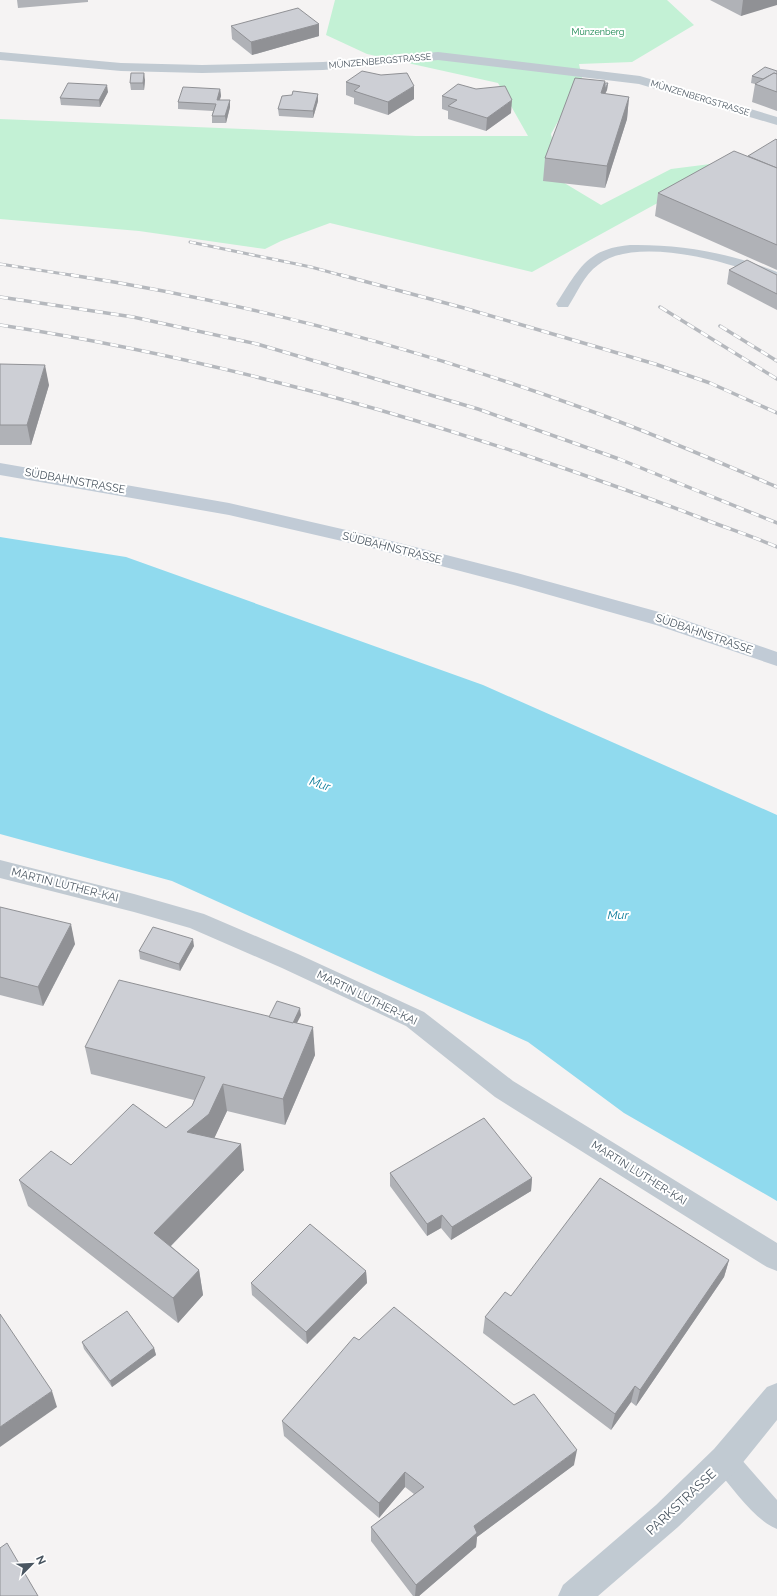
<svg xmlns="http://www.w3.org/2000/svg" width="777" height="1596" font-family="Raleway,sans-serif">
<style>
.green{fill:#c3f1d5}
.water{fill:#90daee}
.lines{fill:none;stroke-linecap:round;stroke-linejoin:round}
.lane{fill:#c1cad2;fill-rule:evenodd}
.street{fill:#c1cad2;fill-rule:evenodd}
.secondary{fill:#c1cbd6;fill-rule:evenodd}
.rail-far1-casing{stroke:#b5b8bd;stroke-width:3}
.rail-casing{stroke:#b5b8bd;stroke-width:3.5}
.rail-far1{stroke:#fff;stroke-width:2;stroke-dasharray:6;stroke-linecap:butt}
.rail{stroke:#fff;stroke-width:2.5;stroke-dasharray:8;stroke-linecap:butt}
.wall{fill:#b0b2b7}
.shaded-wall{fill:#909195}
.building{fill:#cdcfd5;stroke:#909195}
.labels{text-anchor:middle;dominant-baseline:central;stroke-width:4;stroke-linejoin:round;paint-order:stroke}
.far-park-label{font-size:9px;fill:#17864f;stroke:#fff}
.far-street-label{font-size:9px;fill:#4a5661;stroke:#fff}
.street-label{font-size:11px;fill:#4a5661;stroke:#fff}
.water-label{font-size:12px;font-style:italic;fill:#0c7c9b;stroke:#fff}
.near-street-label{font-size:13px;fill:#4a5661;stroke:#fff}
</style>
<rect width="100%" height="100%" fill="#f5f3f3"/>
<!-- green -->
<path class="green" d="M335,0H667L694,25L632,62L579,64L582,78L551,134L561,181L601,205L671,169L734,161L532,272L330,223L281,241L265,249L139,231L0,219V119L416,136H528L498,83L367,54L326,35Z"/>
<!-- water -->
<path class="water" d="M0,537L126,557L483,685L777,815V1201L624,1113L528,1042L172,881L0,834Z"/>
<g class="lines">
<!-- lane -->
<g class="lane">
<path d="M630,245C680,244 731,253 777,272V281C762,277 749,270 734,266C698,255 629,240 598,265C584,275 577,293 568,307H558L556,304C570,284 581,258 606,250C613,247 622,246 630,245Z"/>
<path d="M725,1448L734,1451L777,1500V1529C754,1520 733,1488 716,1469L713,1460L716,1451Z"/>
</g>
<!-- street -->
<g class="street">
<path d="M0,52L121,63L202,65L323,62L438,52L640,76L777,117V125L639,84L438,60L323,70L202,73L121,71L0,60Z"/>
<path d="M0,860L134,894L204,914L298,954L424,1012L513,1081L777,1243V1271L767,1267L495,1097L406,1026L282,968L190,928L134,912L0,878Z"/>
<path d="M777,1383V1420L736,1471L678,1527L598,1596H558L563,1585L656,1505L714,1449L767,1387Z"/>
</g>
<!-- secondary -->
<path class="secondary" d="M0,463L229,503L368,535L517,573L670,615L777,652V666L656,625L514,585L368,547L229,515L0,475Z"/>
<!-- rail-far1 casing -->
<g class="rail-far1-casing">
<g id="rail-far1">
<path d="M190,242L311,267L344,276"/>
<path d="M0,264L77,276"/>
</g>
</g>
<!-- rail casing -->
<g class="rail-casing">
<g id="rail">
<path d="M71,275C247,302 420,349 588,410C652,433 714,460 777,487"/>
<path d="M341,275L464,308L655,364L710,383L777,413"/>
<path d="M0,297L133,317L257,344L478,409L619,459L777,523"/>
<path d="M660,307L777,379"/>
<path d="M0,325C175,352 345,396 513,451C576,472 639,494 701,518C726,528 752,536 777,547"/>
<path d="M720,326L777,361"/>
</g>
</g>
<!-- rail-far1 -->
<use href="#rail-far1" class="rail-far1"/>
<!-- rail -->
<use href="#rail" class="rail"/>
</g>
<!-- wall -->
<g class="wall">
<path d="M17,0H88V2L18,8Z"/>
<path d="M710,0H777L741,16Z"/>
<path d="M319,24V36L252,55L232,39L231,26Z"/>
<path d="M777,71V111L752,102L755,84L751,83L752,76Z"/>
<path d="M145,80L144,90H131L130,83Z"/>
<path d="M605,81V83H608L607,90L605,94L629,97L627,119L605,188L543,181L545,158Z"/>
<path d="M346,82L414,99L388,115L354,104V98L346,95Z"/>
<path d="M220,89L221,96L220,100H230V107L226,123H212V116L213,111L178,109V102Z"/>
<path d="M108,92L100,107L61,105L60,98Z"/>
<path d="M318,94V101L313,118L279,116L278,109Z"/>
<path d="M442,96L511,113L486,131L448,119V111L442,109Z"/>
<path d="M777,140V270L655,216L658,193L748,156Z"/>
<path d="M729,270L777,275V310L727,284Z"/>
<path d="M0,364L49,385L31,445H0Z"/>
<path d="M0,907L75,944L43,1006L0,995Z"/>
<path d="M194,946L180,971L140,959L139,951Z"/>
<path d="M301,1015L297,1023L315,1055L285,1125L227,1111L214,1138L244,1170L171,1246L199,1270L203,1295L178,1323L28,1206L19,1180L71,1165L166,1128L192,1106L194,1100L91,1074L85,1047L269,1017Z"/>
<path d="M390,1173L532,1178L531,1191L451,1240L441,1228L427,1236L390,1186Z"/>
<path d="M729,1260L724,1277L636,1406L631,1402L611,1430L483,1333L485,1317Z"/>
<path d="M366,1271L367,1283L307,1344L252,1295L251,1283Z"/>
<path d="M82,1342L154,1348L156,1355L112,1387L84,1349Z"/>
<path d="M282,1421L574,1465L477,1537L476,1547L419,1596H413L371,1541V1527L414,1494L405,1487L379,1518L284,1436Z"/>
</g>
<!-- shaded-wall -->
<g class="shaded-wall">
<path d="M743,0H777V5L741,16Z"/>
<path d="M319,24V36L252,55L251,42Z"/>
<path d="M144,73L145,80L144,90L143,83Z"/>
<path d="M605,81V89L608,83L607,90L604,96L601,93Z"/>
<path d="M107,85L108,92L100,107L99,100Z"/>
<path d="M414,86V99L388,115V102Z"/>
<path d="M220,89L221,96L217,106V100Z"/>
<path d="M318,94V101L313,118V111Z"/>
<path d="M629,97L627,119L605,188L607,166Z"/>
<path d="M230,100V107L226,123L225,116Z"/>
<path d="M512,100L511,113L486,131L487,118Z"/>
<path d="M45,365L49,385L31,445L27,425Z"/>
<path d="M71,924L75,944L43,1006L38,987Z"/>
<path d="M193,939L194,946L180,971L179,964Z"/>
<path d="M300,1008L301,1015L290,1036V1029Z"/>
<path d="M313,1027L315,1055L285,1125L283,1099Z"/>
<path d="M223,1084L227,1111L213,1141L187,1132Z"/>
<path d="M241,1144L244,1170L159,1258L154,1233Z"/>
<path d="M532,1178L531,1191L451,1240L452,1227Z"/>
<path d="M442,1215L441,1228L427,1236V1224Z"/>
<path d="M729,1260L724,1277L636,1406L640,1390Z"/>
<path d="M199,1270L203,1295L178,1323L173,1298Z"/>
<path d="M366,1271L367,1283L307,1344L306,1332Z"/>
<path d="M154,1348L156,1355L112,1387L110,1381Z"/>
<path d="M635,1386L631,1402L611,1430L615,1414Z"/>
<path d="M52,1391L57,1407L0,1447V1427Z"/>
<path d="M577,1450L574,1465L477,1537L476,1547L419,1596H415L416,1585L474,1526Z"/>
<path d="M405,1472V1487L379,1518V1503Z"/>
</g>
<!-- building -->
<g class="building">
<path d="M298,8L319,24L251,42L231,26Z"/>
<path d="M765,67L777,71V74L774,73L763,79L752,76Z"/>
<path d="M362,71L381,75L407,73L414,86L388,102L354,91L360,86L346,82Z"/>
<path d="M131,73H144L143,83H130Z"/>
<path d="M774,73L777,74V92L755,84Z"/>
<path d="M575,78L605,81L601,93L629,97L607,166L545,158Z"/>
<path d="M68,83L107,85L99,100L60,98Z"/>
<path d="M605,83H608L605,89Z"/>
<path d="M458,84L476,89L505,86L512,100L487,118L448,106L457,100L442,96Z"/>
<path d="M183,87L220,89L217,100H230L225,116H212L216,104L178,102Z"/>
<path d="M293,91L318,94L313,111L278,109L282,96L292,95Z"/>
<path d="M776,139L777,140V168L748,156Z"/>
<path d="M734,151L777,168V245L658,193Z"/>
<path d="M747,260L777,275V294L729,270Z"/>
<path d="M0,364L45,365L27,425H0Z"/>
<path d="M0,907L71,924L38,987L0,977Z"/>
<path d="M153,927L193,939L179,964L139,951Z"/>
<path d="M119,980L313,1027L283,1099L223,1084L209,1114L187,1132L241,1144L154,1233L199,1270L173,1298L19,1180L51,1151L71,1165L133,1104L166,1128L192,1106L205,1077L85,1047Z"/>
<path d="M277,1001L300,1008L293,1023L269,1017Z"/>
<path d="M484,1118L532,1178L452,1227L442,1215L427,1224L390,1173Z"/>
<path d="M600,1178L729,1260L640,1390L635,1386L615,1414L485,1317L505,1292L511,1296Z"/>
<path d="M310,1224L366,1271L306,1332L251,1283Z"/>
<path d="M394,1307L514,1405L534,1394L577,1450L474,1526L477,1533L416,1585L371,1527L424,1487L405,1472L379,1503L282,1421L354,1337L359,1340Z"/>
<path d="M127,1311L154,1348L110,1381L82,1342Z"/>
<path d="M0,1314L52,1391L0,1427Z"/>
<path d="M7,1543L38,1596H0V1548Z"/>
</g>
<g class="labels">
<!-- far-park labels -->
<g class="far-park-label">
<text x="598" y="32">Münzenberg</text>
</g>
<!-- far-street labels -->
<g class="far-street-label">
<text transform="translate(380 61) rotate(-5)">MÜNZENBERGSTRASSE</text>
<text transform="translate(700 98) rotate(17)">MÜNZENBERGSTRASSE</text>
</g>
<!-- street labels -->
<g class="street-label">
<text transform="translate(75 481) rotate(10)">SÜDBAHNSTRASSE</text>
<text transform="translate(392 548) rotate(14)">SÜDBAHNSTRASSE</text>
<text transform="translate(704 634) rotate(19)">SÜDBAHNSTRASSE</text>
<text transform="translate(65 885) rotate(14)">MARTIN LUTHER-KAI</text>
<text transform="translate(367 998) rotate(26)">MARTIN LUTHER-KAI</text>
<text transform="translate(639 1173) rotate(32)">MARTIN LUTHER-KAI</text>
</g>
<!-- water labels -->
<g class="water-label">
<text transform="translate(320 784) rotate(18)">Mur</text>
<text x="618" y="915">Mur</text>
</g>
<!-- near-street labels -->
<g class="near-street-label">
<text transform="translate(681 1502) rotate(-43)">PARKSTRASSE</text>
</g>
</g>
<!-- north arrow -->
<g transform="translate(32 1564) rotate(66)" stroke="#ffffff" stroke-width="3" paint-order="stroke">
<path d="M0-3L7 15L0 10L-7 15Z" fill="#4a5661"/>
<text y="-6" font-size="11" font-weight="bold" text-anchor="middle" fill="#4a5661">N</text>
</g>
</svg>
